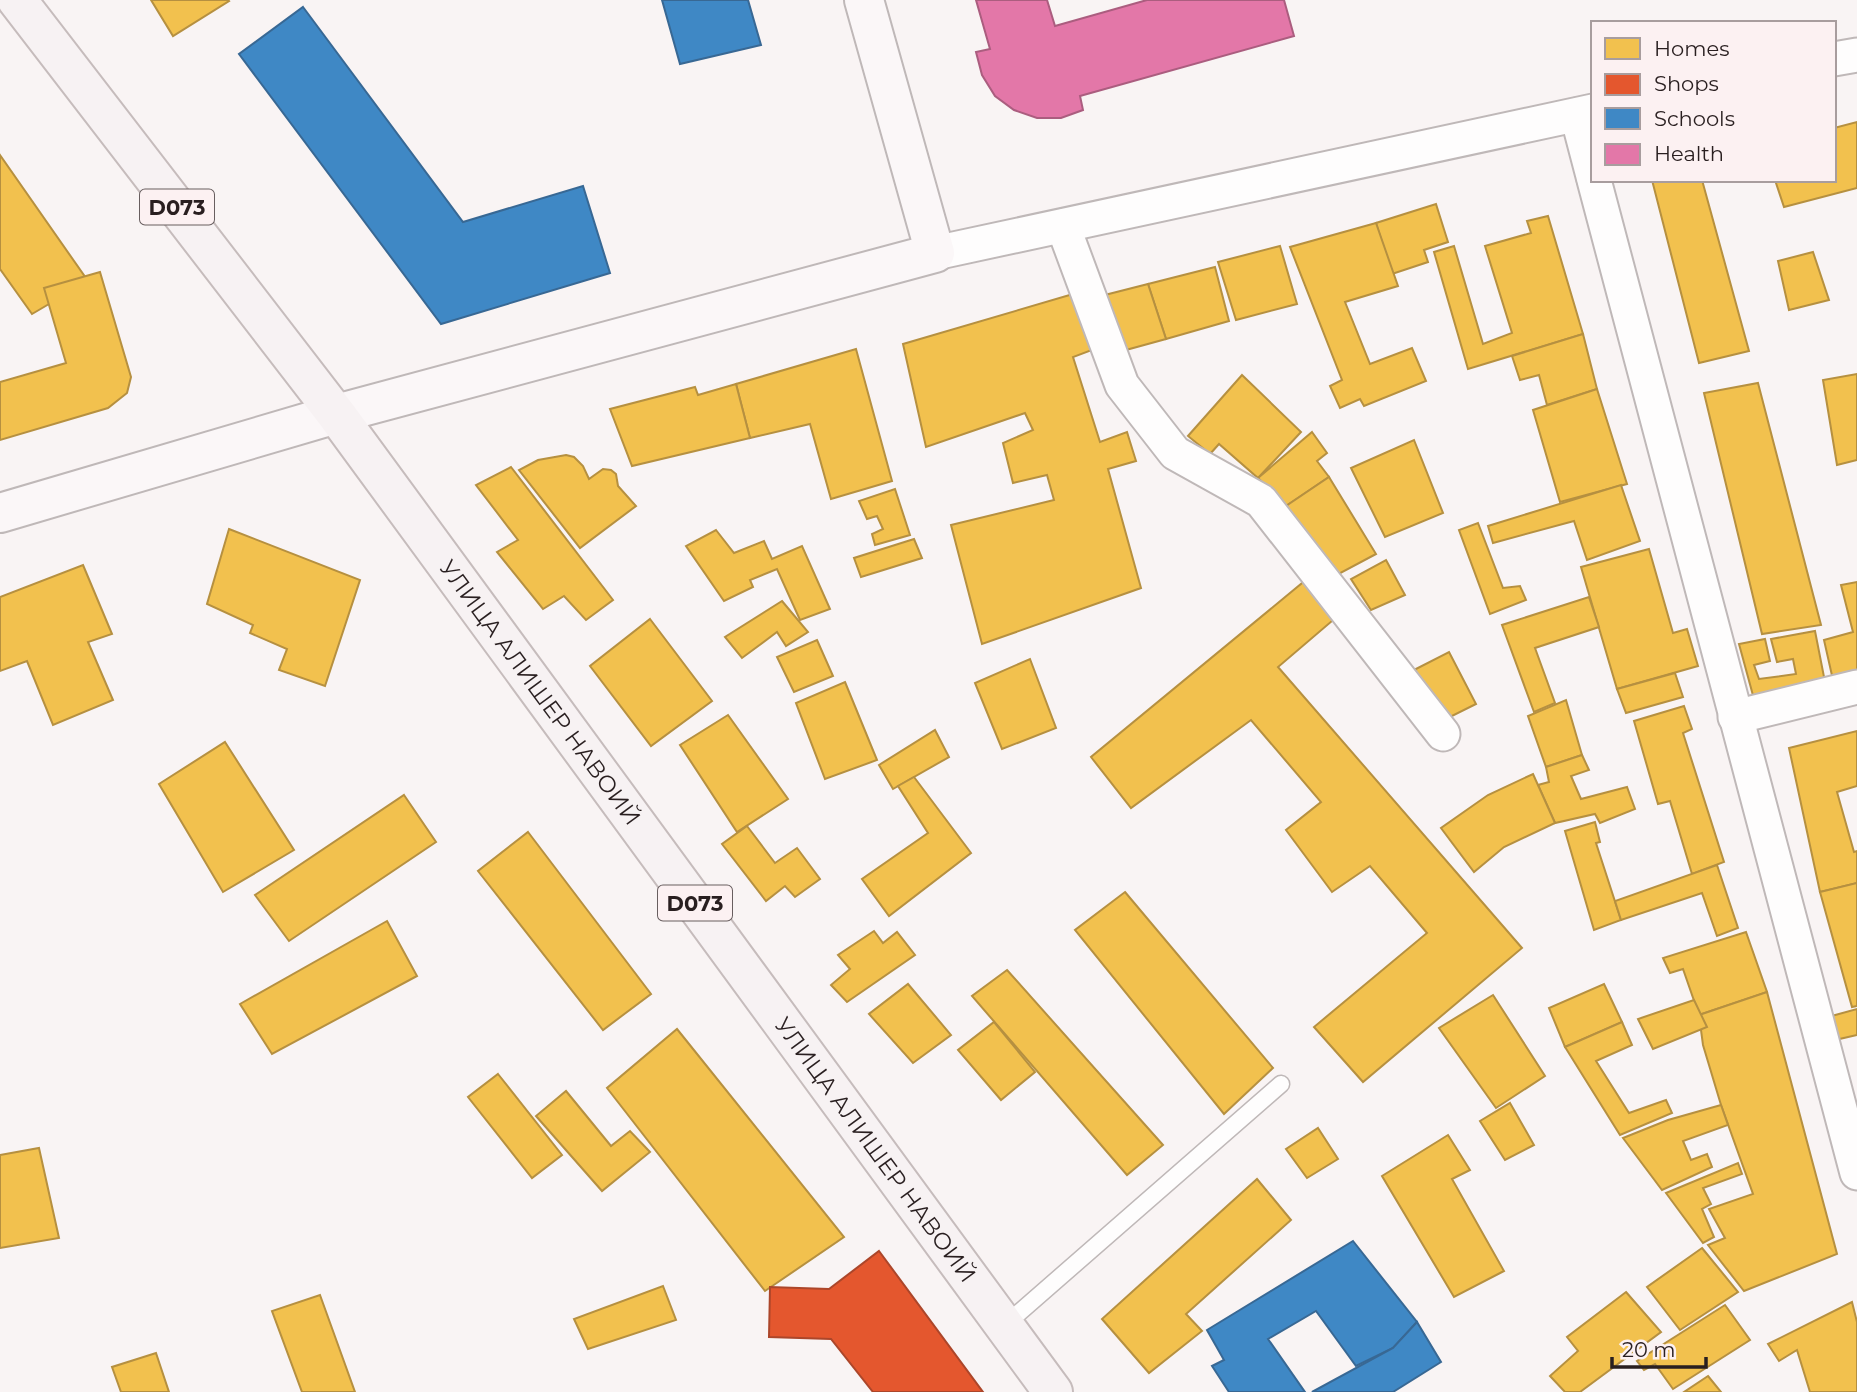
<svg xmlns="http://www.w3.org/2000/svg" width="1857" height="1392" font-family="Montserrat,sans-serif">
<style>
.homes{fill:#f2c14e;stroke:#b69040;stroke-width:2}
.shops{fill:#e4572e;stroke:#ac462a;stroke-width:2}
.schools{fill:#3f88c5;stroke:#386894;stroke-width:2}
.health{fill:#e377a8;stroke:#ab5d7f;stroke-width:2}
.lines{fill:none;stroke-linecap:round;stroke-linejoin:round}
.lane-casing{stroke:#bfb8b8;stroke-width:19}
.street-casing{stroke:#bfb8b8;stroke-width:37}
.secondary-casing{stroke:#bfb8b8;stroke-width:42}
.primary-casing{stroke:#c6bcbc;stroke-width:42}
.lane{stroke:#fefdfd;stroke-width:16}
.street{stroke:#fefdfd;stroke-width:33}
.secondary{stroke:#fbf7f8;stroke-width:38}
.primary{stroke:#f7f2f3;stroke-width:38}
.labels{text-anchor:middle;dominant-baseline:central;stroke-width:7;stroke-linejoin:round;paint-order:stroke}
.shield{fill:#fcf1f2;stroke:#685e5f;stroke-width:2}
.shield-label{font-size:21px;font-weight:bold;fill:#291f20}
.street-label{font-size:23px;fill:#291f20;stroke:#fcf1f2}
</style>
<rect width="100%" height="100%" fill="#f9f4f4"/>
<!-- homes -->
<g class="homes">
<path d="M151,0H228L229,1L173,36Z"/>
<path d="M1857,122V188L1784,207L1775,180H1834V128Z"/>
<path d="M0,155L88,281L32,314L0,269Z"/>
<path d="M1652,180H1702L1749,351L1699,363Z"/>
<path d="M1436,204L1448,242L1424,250L1428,262L1392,274L1376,223Z"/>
<path d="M1548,216L1583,334L1468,369L1434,252L1454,246L1483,344L1512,333L1485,246L1531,233L1527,221Z"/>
<path d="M1376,223L1398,286L1345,302L1370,364L1412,348L1426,381L1364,406L1360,399L1340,408L1330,386L1342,380L1290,247Z"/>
<path d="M1280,246L1297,304L1236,320L1218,262Z"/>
<path d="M1813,252L1829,300L1789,310L1778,261Z"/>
<path d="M1215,267L1229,321L1166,339L1148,284Z"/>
<path d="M100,272L131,377L127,393L108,408L0,440V382L66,363L44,288Z"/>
<path d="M1148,284L1166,339L1115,353L1093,298Z"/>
<path d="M1073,294L1092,350L1073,357L1100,442L1127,432L1136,461L1108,469L1141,588L982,644L951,525L1054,500L1047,475L1013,483L1003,443L1033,430L1025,413L926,447L903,344Z"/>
<path d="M1583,334L1597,389L1547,405L1539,375L1520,380L1512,356Z"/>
<path d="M856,349L892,481L831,499L810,424L750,438L736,384Z"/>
<path d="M1857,374V460L1837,465L1823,380Z"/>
<path d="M1242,375L1301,432L1258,478L1219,444L1210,454L1188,436Z"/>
<path d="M1758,383L1821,625L1762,634L1704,393Z"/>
<path d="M736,384L750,438L632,466L610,409L695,387L698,395Z"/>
<path d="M1597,389L1627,484L1560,502L1533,410Z"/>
<path d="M1312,432L1327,453L1317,461L1329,477L1286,506L1258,478Z"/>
<path d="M1414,440L1443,513L1385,537L1351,468Z"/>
<path d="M566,455L574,457L583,466L589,479L603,469L611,470L616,474L618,486L636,506L580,548L519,470L538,460Z"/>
<path d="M511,467L613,600L586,620L564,596L543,609L497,552L518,540L476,485Z"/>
<path d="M1329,477L1376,554L1333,577L1286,506Z"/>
<path d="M1621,485L1640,541L1587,560L1574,521L1493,543L1488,526Z"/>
<path d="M895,489L910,535L875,545L872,534L883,529L877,516L867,519L859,501Z"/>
<path d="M1478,523L1503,588L1520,586L1526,600L1490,614L1459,530Z"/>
<path d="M229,529L360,580L325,686L279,670L287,649L250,633L253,625L207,604Z"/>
<path d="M716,530L734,553L764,541L772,559L802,546L830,609L800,620L777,569L750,580L753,587L724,601L686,546Z"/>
<path d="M914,539L922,558L861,577L854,558Z"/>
<path d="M1649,549L1673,633L1687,629L1698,666L1617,689L1581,567Z"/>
<path d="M1386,560L1405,595L1371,610L1351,579Z"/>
<path d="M83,565L112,634L88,642L113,700L53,725L27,661L0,671V597Z"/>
<path d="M1307,579L1339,615L1278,667L1522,948L1363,1082L1314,1027L1427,933L1370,866L1332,892L1286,830L1321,802L1251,720L1131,808L1091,757Z"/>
<path d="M1857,582V674L1833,680L1824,640L1853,632L1841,585Z"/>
<path d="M1589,597L1599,627L1535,648L1555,703L1534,712L1502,625Z"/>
<path d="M782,601L808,632L786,646L777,632L742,658L725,637Z"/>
<path d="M650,619L712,701L651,746L590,666Z"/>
<path d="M1815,631L1825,682L1754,699L1739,644L1765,639L1770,661L1754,665L1759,679L1796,674L1793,659L1777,662L1771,639Z"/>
<path d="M817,640L833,676L794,692L777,657Z"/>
<path d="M1449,652L1476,704L1440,722L1412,671Z"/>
<path d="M1030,659L1056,728L1002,749L975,683Z"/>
<path d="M1675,673L1683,697L1626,713L1617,689Z"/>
<path d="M845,682L877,760L825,779L796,703Z"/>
<path d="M1566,700L1582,755L1546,767L1528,716Z"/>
<path d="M1684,706L1692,729L1683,733L1724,862L1692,874L1670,801L1658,804L1634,721Z"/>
<path d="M728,715L788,799L737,832L680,745Z"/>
<path d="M935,730L949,757L893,789L879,765Z"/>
<path d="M1857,731V786L1837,792L1854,852L1857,851V883L1820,892L1789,748Z"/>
<path d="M225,742L294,850L223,892L159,784Z"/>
<path d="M1582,755L1589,770L1571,776L1581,799L1627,787L1635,809L1600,823L1595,814L1555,823L1538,785L1549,782L1546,767Z"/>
<path d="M1533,774L1555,823L1504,847L1474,872L1441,828L1488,795Z"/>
<path d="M914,777L971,853L889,916L862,879L928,833L898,786Z"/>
<path d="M404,795L436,842L289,941L255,895Z"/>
<path d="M1595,822L1600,842L1596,843L1621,920L1594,930L1565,831Z"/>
<path d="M747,826L775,863L797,848L820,879L795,897L785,886L766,901L722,844Z"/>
<path d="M528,832L651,994L603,1030L478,871Z"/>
<path d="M1717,865L1738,928L1717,936L1702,893L1621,920L1615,901Z"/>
<path d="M1857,883V1006L1852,1007L1820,892Z"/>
<path d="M1125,892L1273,1068L1224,1114L1075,930Z"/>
<path d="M387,921L417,976L272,1054L240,1004Z"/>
<path d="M874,931L883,943L897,932L915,955L847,1002L831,985L850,969L838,955Z"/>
<path d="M1746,932L1767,992L1699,1015L1683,969L1670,973L1663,958Z"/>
<path d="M1007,970L1163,1145L1127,1175L972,996Z"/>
<path d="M908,984L951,1035L913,1063L869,1014Z"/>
<path d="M1604,984L1622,1022L1565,1047L1549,1008Z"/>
<path d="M1767,992L1837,1254L1744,1291L1708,1245L1725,1238L1709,1209L1753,1194L1721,1105L1703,1045L1699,1015Z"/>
<path d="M1493,995L1545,1076L1496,1108L1439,1028Z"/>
<path d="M1694,1000L1707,1027L1653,1049L1638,1019Z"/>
<path d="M1857,1009V1035L1835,1040L1828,1017Z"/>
<path d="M994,1022L1035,1072L1001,1100L958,1050Z"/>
<path d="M1622,1022L1632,1045L1596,1061L1629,1113L1666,1100L1672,1113L1620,1135L1565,1047Z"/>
<path d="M677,1029L844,1237L765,1291L607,1088Z"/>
<path d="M498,1074L562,1155L532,1178L468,1097Z"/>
<path d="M566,1091L611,1146L630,1131L650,1152L602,1191L536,1116Z"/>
<path d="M1510,1103L1534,1145L1505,1160L1480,1121Z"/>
<path d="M1721,1105L1728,1125L1683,1141L1691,1160L1707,1154L1712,1167L1662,1190L1623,1138L1668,1120Z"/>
<path d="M1318,1128L1338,1159L1307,1178L1286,1149Z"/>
<path d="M1448,1135L1470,1170L1452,1179L1504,1271L1454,1297L1382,1176Z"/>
<path d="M39,1148L59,1238L0,1248V1155Z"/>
<path d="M1738,1163L1742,1174L1703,1188L1711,1204L1702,1209L1714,1237L1703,1243L1666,1193Z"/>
<path d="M1257,1179L1291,1220L1186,1314L1202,1331L1149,1373L1102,1319Z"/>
<path d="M1702,1248L1738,1292L1680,1330L1647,1287Z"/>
<path d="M663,1286L676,1320L588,1349L574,1319Z"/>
<path d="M1626,1292L1661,1332L1580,1392H1565L1550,1376L1578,1351L1567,1337Z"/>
<path d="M320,1295L355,1392H302L272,1311Z"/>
<path d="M1852,1302L1857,1322V1392H1810L1797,1350L1779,1361L1768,1344Z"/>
<path d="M1725,1305L1750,1340L1673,1389L1655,1364L1644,1370L1637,1361Z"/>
<path d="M156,1353L169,1392H121L112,1367Z"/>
<path d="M1708,1376L1721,1392H1684Z"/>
</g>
<!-- shops -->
<path class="shops" d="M879,1251L983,1392H873L831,1339L769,1337L770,1287L829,1289Z"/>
<!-- schools -->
<g class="schools">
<path d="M662,0H748L761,45L680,64Z"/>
<path d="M303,7L463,222L583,186L610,273L441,324L239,54Z"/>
<path d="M1353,1241L1417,1322L1393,1348L1356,1366L1316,1311L1268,1339L1305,1392H1229L1212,1366L1224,1360L1207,1330Z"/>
<path d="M1417,1322L1441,1362L1393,1392H1312L1393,1348Z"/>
</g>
<!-- health -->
<path class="health" d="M976,0H1047L1055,26L1147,0H1284L1294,36L1080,96L1083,110L1061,118H1037L1014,110L995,96L982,75L976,52L990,49Z"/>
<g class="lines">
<!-- lane casing -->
<g class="lane-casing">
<path id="lane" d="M1005,1325L1281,1084"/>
</g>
<!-- street casing -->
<g class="street-casing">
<g id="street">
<path d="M1834,59L1857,55"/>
<path d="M1577,115L1593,176"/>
<path d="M1594,180L1857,1173"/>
<path d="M1063,226L1122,385L1175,453L1261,501L1443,734"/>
<path d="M935,253L1593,111"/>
<path d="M1735,717L1857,687"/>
</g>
</g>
<!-- secondary casing -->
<g class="secondary-casing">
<path id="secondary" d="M0,513L336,414L935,253L864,0"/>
</g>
<!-- primary casing -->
<g class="primary-casing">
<g id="primary">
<path id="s1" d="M17,0L336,414L1053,1392"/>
</g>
</g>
<!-- lane -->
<use href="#lane" class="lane"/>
<!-- street -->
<use href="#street" class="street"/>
<!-- secondary -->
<use href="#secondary" class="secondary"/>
<!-- primary -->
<use href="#primary" class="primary"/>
</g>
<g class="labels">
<!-- shield labels -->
<g class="shield">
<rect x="140" y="189.5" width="74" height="35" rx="5"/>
<rect x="658" y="885.5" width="74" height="35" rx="5"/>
</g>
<g class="shield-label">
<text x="177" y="207">D073</text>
<text x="695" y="903">D073</text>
</g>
<!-- street labels -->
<g class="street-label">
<text stroke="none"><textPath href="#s1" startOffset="868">УЛИЦА АЛИШЕР НАВОИЙ</textPath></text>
<text stroke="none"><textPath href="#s1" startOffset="1435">УЛИЦА АЛИШЕР НАВОИЙ</textPath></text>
</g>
</g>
<!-- legend -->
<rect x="1591" y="21" width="245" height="161" fill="#fcf1f2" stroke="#a89d9e" stroke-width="2"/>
<rect x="1605" y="38" width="35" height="21" fill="#f2c14e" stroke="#a89d9e" stroke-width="2"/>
<text x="1654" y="56" font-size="21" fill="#291f20">Homes</text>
<rect x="1605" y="74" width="35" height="21" fill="#e4572e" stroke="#a89d9e" stroke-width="2"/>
<text x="1654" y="91" font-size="21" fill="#291f20">Shops</text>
<rect x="1605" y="108" width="35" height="21" fill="#3f88c5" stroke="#a89d9e" stroke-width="2"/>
<text x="1654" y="126" font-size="21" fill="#291f20">Schools</text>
<rect x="1605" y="144" width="35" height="21" fill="#e377a8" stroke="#a89d9e" stroke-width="2"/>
<text x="1654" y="161" font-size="21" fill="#291f20">Health</text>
<!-- scale -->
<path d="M1612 1357v10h94v-10" fill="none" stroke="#291f20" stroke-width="3.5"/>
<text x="1622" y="1357" font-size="21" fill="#291f20" stroke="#fcf1f2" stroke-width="5" paint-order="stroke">20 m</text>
</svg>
